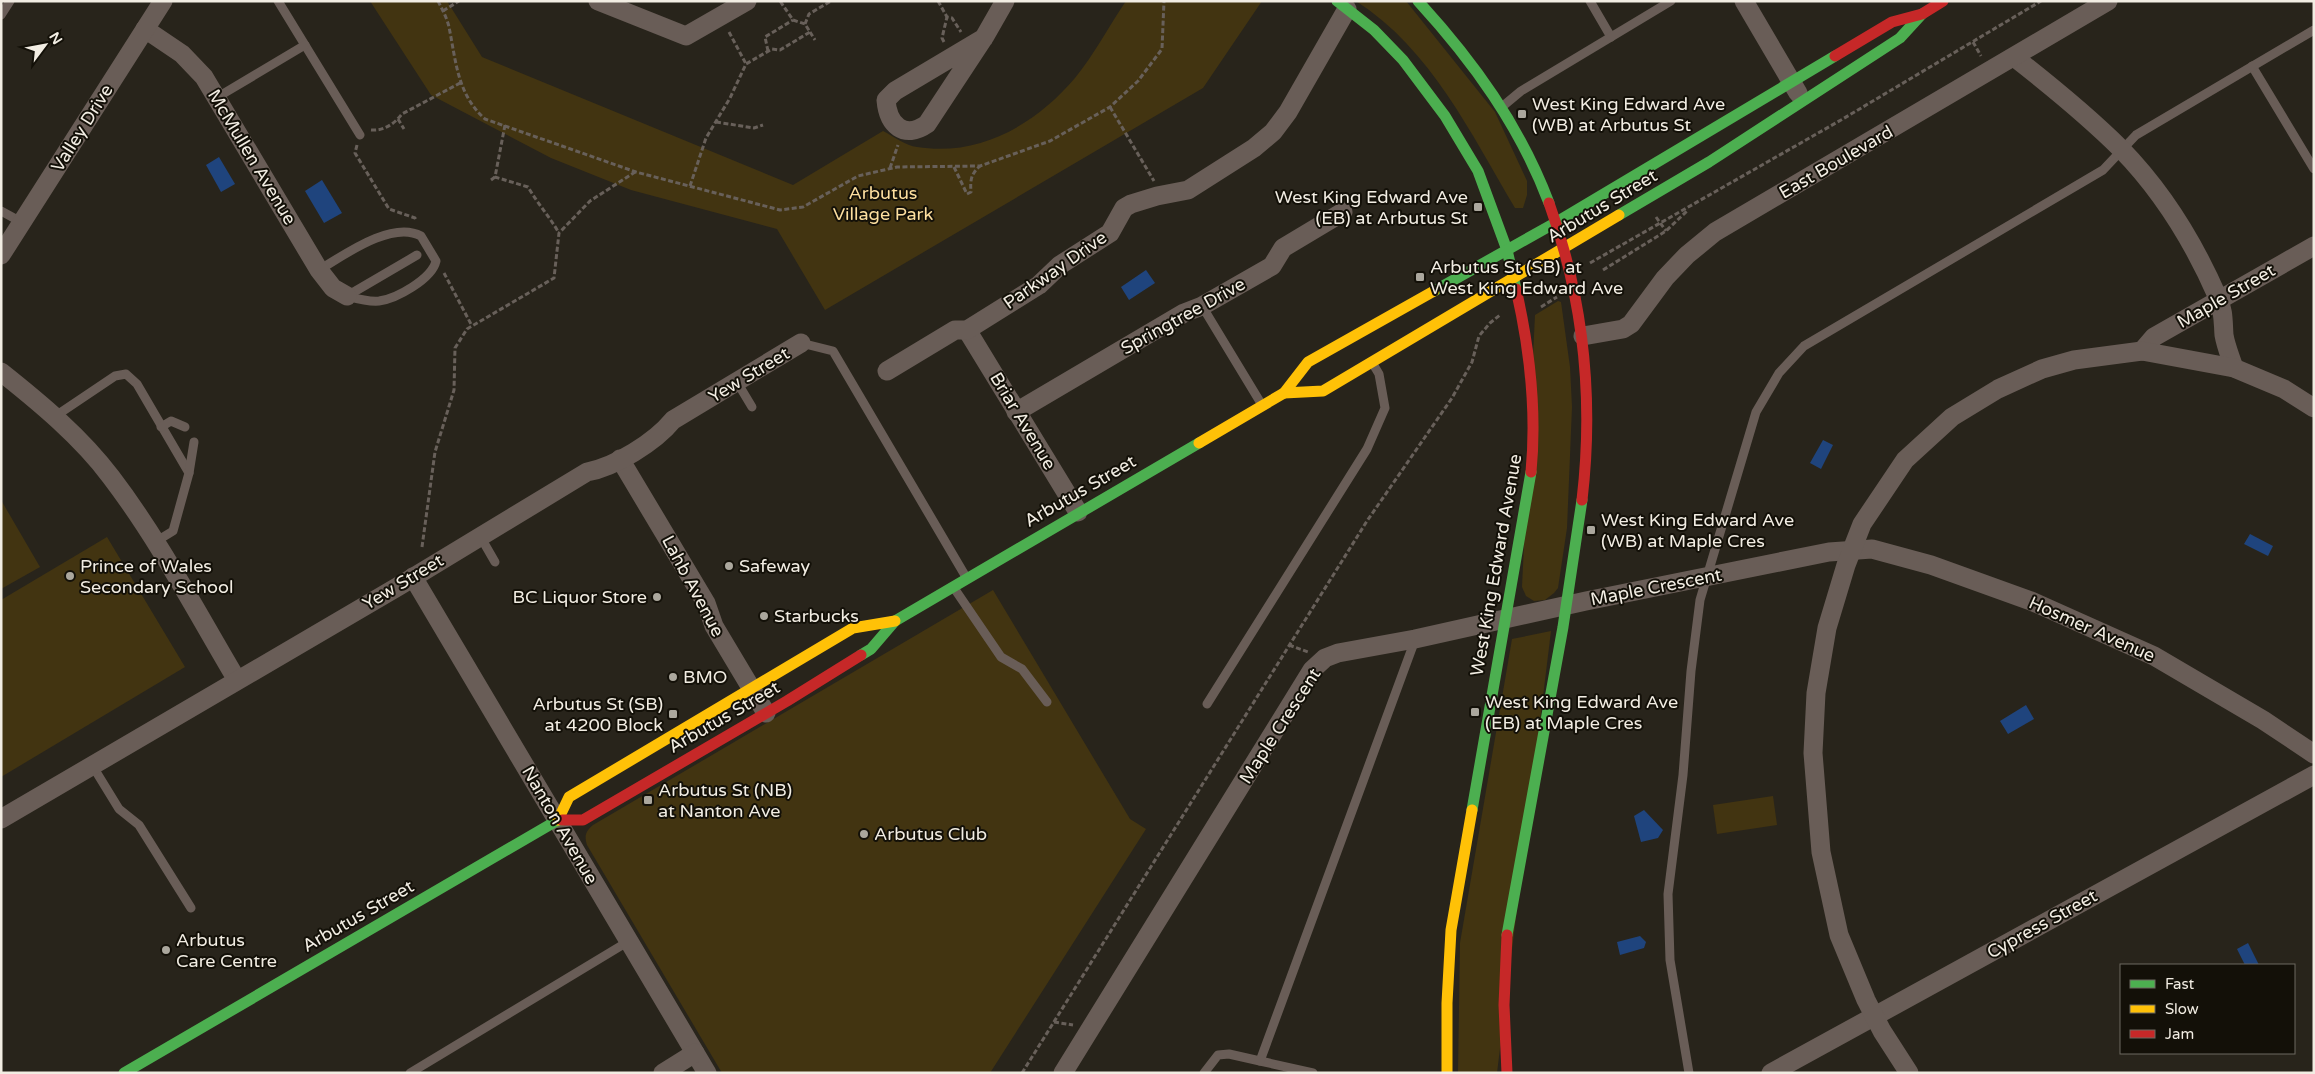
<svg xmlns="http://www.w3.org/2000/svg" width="2315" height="1074" font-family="'Varela Round',sans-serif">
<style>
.green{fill:#423411}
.water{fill:#1f447d}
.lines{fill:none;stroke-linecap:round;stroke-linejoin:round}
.path{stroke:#68605a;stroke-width:3;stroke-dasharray:5 2.5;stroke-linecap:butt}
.lane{stroke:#695d57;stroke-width:9}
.street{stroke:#695d57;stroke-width:19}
.fast{stroke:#4caf50;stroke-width:11}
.slow{stroke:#ffc107;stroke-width:11}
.jam{stroke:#c62828;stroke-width:11}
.poi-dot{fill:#aba79d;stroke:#131008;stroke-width:2}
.labels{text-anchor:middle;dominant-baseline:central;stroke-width:4;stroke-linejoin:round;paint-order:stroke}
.poi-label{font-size:18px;fill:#f2ede3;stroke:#131008;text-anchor:start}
.street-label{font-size:18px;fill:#f2ede3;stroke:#131008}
.park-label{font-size:18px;fill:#fddf9f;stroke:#131008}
</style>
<rect width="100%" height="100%" fill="#28241b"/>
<!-- green -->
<g class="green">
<path d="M370,1H447L482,57L793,185L883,131C893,136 906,146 917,147C980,157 1036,124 1075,78C1094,55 1109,26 1126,1H1262L1203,88L825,310L777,229L631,190L551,158L431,95Z"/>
<path d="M1356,1H1406L1495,112L1527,181V195L1523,208H1515C1471,134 1431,49 1356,1Z"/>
<path d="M1558,301L1561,302L1570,367L1572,407L1567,528L1558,588L1554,593L1545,600L1534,601L1526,596L1522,587L1535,315Z"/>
<path d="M1,500L40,567L1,589Z"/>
<path d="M107,537L185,667L1,777V600Z"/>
<path d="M993,590L1130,819L1146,829L990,1073H722L587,845C584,835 586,831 593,825Z"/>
<path d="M1551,631L1497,1073H1458L1460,943L1512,639Z"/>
<path d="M1773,796L1777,825L1717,834L1713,805Z"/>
</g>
<!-- water -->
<g class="water">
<path d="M219,157L235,184L221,192L206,165Z"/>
<path d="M322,180L342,213L324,223L305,191Z"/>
<path d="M1146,270L1155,283L1129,300L1121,287Z"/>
<path d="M1823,440L1833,445L1821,469L1810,463Z"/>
<path d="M2250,534L2273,546L2268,556L2244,544Z"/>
<path d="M2026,705L2034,719L2008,734L2000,721Z"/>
<path d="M1644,810L1663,830L1658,838L1641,842L1634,816Z"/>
<path d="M1640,936L1646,942L1644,948L1620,955L1617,942Z"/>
<path d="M2248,943L2259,965H2245L2237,949Z"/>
</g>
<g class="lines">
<!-- path -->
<g class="path">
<path d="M438,1C442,9 447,18 449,27C456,61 457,94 485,119L636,172L780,210L803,207L858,176L897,167L980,166L1050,141L1110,107L1138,81L1162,49L1164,1"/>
<path d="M938,1L947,17L952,18L961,32"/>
<path d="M443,11L459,1"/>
<path d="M805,24L809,14L831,1"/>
<path d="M729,32L746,64"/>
<path d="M810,32L815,40"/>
<path d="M944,42L942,38L947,17"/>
<path d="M1973,42L1981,56"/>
<path d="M768,51L765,37L793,20"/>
<path d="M1110,107L1154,181"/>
<path d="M398,119L404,129"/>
<path d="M716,122L754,128L763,125"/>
<path d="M505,125L495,177L528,187C538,204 549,216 559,233"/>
<path d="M371,130C384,131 394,124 402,114L462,82"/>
<path d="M357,145L355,153L389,209L415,218L417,221"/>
<path d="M954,167L967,194L971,192C970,180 971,174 980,166"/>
<path d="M890,168L898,145"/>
<path d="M491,180L495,177"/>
<path d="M690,186L706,138L730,98L746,64L772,49L780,50L810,32L805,24L793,20L780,1"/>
<path d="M1656,217L1666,231"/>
<path d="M1590,263L1841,120L2041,1"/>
<path d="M1603,270L1666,231L1687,211"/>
<path d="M444,273L472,326"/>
<path d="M1538,293L1552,285"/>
<path d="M1541,307L1557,297"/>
<path d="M422,547L435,452L454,390L455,348L467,329L554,278L559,233L590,201L635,172"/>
<path d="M1289,645L1308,652"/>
<path d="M1054,1022L1073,1025"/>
<path d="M1022,1073L1367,521L1452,398L1472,362L1479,336L1490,323L1500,315"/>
</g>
<!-- lane -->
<g class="lane">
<path d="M278,1L360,135"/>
<path d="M1590,1L1611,37"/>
<path d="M1,15L10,1"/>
<path d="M2252,66L2314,169"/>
<path d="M216,98L305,45"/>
<path d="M1503,106L1521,91L1671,1"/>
<path d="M1,211L23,223"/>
<path d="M319,270C344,255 392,220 421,236L436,261C432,279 396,299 379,301C368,302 358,299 347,296"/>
<path d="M347,296L417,255"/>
<path d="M1202,306L1262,405"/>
<path d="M801,343L833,351L966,577"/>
<path d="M737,382L752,407"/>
<path d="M54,417L115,376L126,374L137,384L189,473L173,531L155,542"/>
<path d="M161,427L171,421L185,427"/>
<path d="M189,473L194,442"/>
<path d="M480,536L495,562"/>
<path d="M954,588L1001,657L1022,669L1047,702"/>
<path d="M1207,704L1367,449L1385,408L1379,374L1373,364"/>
<path d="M92,765L119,809L139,825L191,908"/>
<path d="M1260,1061L1313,1073"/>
<path d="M410,1073L629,941"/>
<path d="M1204,1073L1218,1055L1229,1054L1260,1061L1415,640"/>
<path d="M1689,1073L1670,960L1668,894L1683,775L1691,671L1700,600L1756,412L1779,373L1804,346L2103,170L2136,135L2314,30"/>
</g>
<!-- street -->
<g class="street">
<path d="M598,1L686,36L747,1"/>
<path d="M1744,1L1798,93"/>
<path d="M145,29L182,54L204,77L319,270L333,288L347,296"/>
<path d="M984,38L895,91L886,100C888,125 904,140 927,124L985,36L1005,1"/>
<path d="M2014,57C2051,86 2088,116 2121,149C2162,191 2195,245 2218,298C2224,311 2223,322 2224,335C2226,347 2231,358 2234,368"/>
<path d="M1,255L163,1"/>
<path d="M967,330L1078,512"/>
<path d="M1583,336L1623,329L1631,324L1665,278L1687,255L1715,232L2108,1"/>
<path d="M2142,351L2154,337L2314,246"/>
<path d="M887,371L955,330H967L1039,285L1060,265L1110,233L1124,208L1131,204L1157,196L1188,190L1254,148L1273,132L1288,112L1347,9"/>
<path d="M1,372C40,403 81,437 111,477C159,540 196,611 237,680"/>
<path d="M1016,412L1184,313L1202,306L1272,266L1283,248L1343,212"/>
<path d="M620,459L706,603L714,626L766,713"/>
<path d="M413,577L707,1073"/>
<path d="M1,819L399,586L587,472C615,467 655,442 673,420L801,343"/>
<path d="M663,1073L695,1053"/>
<path d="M1063,1073L1312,670L1325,658L1338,653L1415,639L1586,601L1829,552L1872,549L1931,565L2031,601L2154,656L2263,720L2314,754"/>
<path d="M1771,1073L2314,775"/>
<path d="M1909,1073L1882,1031L1866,1000L1839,935L1821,852L1813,753L1816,693L1827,628L1846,565L1862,524L1905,460L1952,417L1998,389L2042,369L2074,360L2142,351L2234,368L2284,389L2314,408"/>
</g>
<!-- fast -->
<g class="fast">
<path d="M1337,1L1374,30L1403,60L1445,116L1478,171L1507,250L1516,289"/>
<path d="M1418,1C1473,61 1520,126 1549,203"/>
<path d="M1619,215L1709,162L1900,38L1922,14"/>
<path d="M1434,291L1555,223L1835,56"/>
<path d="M861,655L871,649L895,621L1199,443"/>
<path d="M1472,810L1531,472"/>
<path d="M1507,935L1563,627L1582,500"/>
<path d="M124,1073L558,820H562"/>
</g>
<!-- slow -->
<g class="slow">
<path d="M1284,393L1323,391L1619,215"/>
<path d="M1199,443L1284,393L1308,362L1434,291"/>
<path d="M558,820L569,797L853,628L895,621"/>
<path d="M1447,1073V1003L1451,930L1472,810"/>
</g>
<!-- jam -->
<g class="jam">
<path d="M1835,56L1892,22L1922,14L1943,1"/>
<path d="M1549,203C1584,300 1594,398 1582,500"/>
<path d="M1516,289C1530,350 1537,409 1531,472"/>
<path d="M562,820H583L787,701L861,655"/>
<path d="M1507,1073L1504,1005L1507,935"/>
</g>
</g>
<!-- markers -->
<g class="poi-dot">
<rect x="1517" y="109" width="10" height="10" rx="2.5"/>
<rect x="1473" y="202" width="10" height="10" rx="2.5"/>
<rect x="1415" y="272" width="10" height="10" rx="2.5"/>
<rect x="1586" y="525" width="10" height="10" rx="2.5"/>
<circle cx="729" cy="566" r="5"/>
<circle cx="70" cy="576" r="5"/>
<circle cx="657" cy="597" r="5"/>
<circle cx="764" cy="616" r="5"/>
<circle cx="673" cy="677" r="5"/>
<rect x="1470" y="707" width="10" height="10" rx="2.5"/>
<rect x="668" y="709" width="10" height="10" rx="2.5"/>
<rect x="643" y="795" width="10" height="10" rx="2.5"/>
<circle cx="864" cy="834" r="5"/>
<circle cx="166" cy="950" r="5"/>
</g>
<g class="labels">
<!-- poi labels -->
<g class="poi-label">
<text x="1532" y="104">West King Edward Ave<tspan x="1532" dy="21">(WB) at Arbutus St</tspan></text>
<text x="1468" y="197" text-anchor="end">West King Edward Ave<tspan x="1468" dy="21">(EB) at Arbutus St</tspan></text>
<text x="1430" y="267">Arbutus St (SB) at<tspan x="1430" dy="21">West King Edward Ave</tspan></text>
<text x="1601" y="520">West King Edward Ave<tspan x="1601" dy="21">(WB) at Maple Cres</tspan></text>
<text x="80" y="566">Prince of Wales<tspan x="80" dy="21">Secondary School</tspan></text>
<text x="739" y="566">Safeway</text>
<text x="647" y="597" text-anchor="end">BC Liquor Store</text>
<text x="774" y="616">Starbucks</text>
<text x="683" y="677">BMO</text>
<text x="1485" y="702">West King Edward Ave<tspan x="1485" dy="21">(EB) at Maple Cres</tspan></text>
<text x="663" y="704" text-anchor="end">Arbutus St (SB)<tspan x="663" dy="21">at 4200 Block</tspan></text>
<text x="658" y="790">Arbutus St (NB)<tspan x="658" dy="21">at Nanton Ave</tspan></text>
<text x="874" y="834">Arbutus Club</text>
<text x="176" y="940">Arbutus<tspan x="176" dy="21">Care Centre</tspan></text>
</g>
<!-- street labels -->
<g class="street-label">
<text transform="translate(82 128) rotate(-58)">Valley Drive</text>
<text transform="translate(252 157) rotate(59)">McMullen Avenue</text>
<text transform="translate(1836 162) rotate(-30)">East Boulevard</text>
<text transform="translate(1602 206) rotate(-31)">Arbutus Street</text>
<text transform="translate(1055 270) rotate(-35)">Parkway Drive</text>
<text transform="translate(2226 296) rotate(-30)">Maple Street</text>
<text transform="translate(1183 316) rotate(-29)">Springtree Drive</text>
<text transform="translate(749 375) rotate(-31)">Yew Street</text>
<text transform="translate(1023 421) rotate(59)">Briar Avenue</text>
<text transform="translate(1080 491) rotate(-30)">Arbutus Street</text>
<text transform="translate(1496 565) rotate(-80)">West King Edward Avenue</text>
<text transform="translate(403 582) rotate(-31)">Yew Street</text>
<text transform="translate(693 586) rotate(62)">Lahb Avenue</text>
<text transform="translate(1656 587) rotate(-11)">Maple Crescent</text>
<text transform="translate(2092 629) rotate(24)">Hosmer Avenue</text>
<text transform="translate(724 717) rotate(-30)">Arbutus Street</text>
<text transform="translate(1280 726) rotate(-57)">Maple Crescent</text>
<text transform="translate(560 825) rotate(60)">Nanton Avenue</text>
<text transform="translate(358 916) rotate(-30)">Arbutus Street</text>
<text transform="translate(2042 924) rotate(-29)">Cypress Street</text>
</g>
<!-- park labels -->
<g class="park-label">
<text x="883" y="193">Arbutus<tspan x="883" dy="21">Village Park</tspan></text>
</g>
</g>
<!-- border -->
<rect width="2315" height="1074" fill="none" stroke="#f2ede3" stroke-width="5"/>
<!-- legend -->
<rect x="2120" y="964" width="175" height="90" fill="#131008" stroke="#6c6860"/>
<rect x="2130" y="980" width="25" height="8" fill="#4caf50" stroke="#6c6860"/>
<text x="2165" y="989" font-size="15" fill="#f2ede3">Fast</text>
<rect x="2130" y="1005" width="25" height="8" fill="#ffc107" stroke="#6c6860"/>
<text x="2165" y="1014" font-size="15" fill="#f2ede3">Slow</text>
<rect x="2130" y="1030" width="25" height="8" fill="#c62828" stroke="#6c6860"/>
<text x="2165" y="1039" font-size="15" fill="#f2ede3">Jam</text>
<!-- north arrow -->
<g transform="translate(45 45) rotate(58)" stroke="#131008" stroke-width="4" paint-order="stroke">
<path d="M0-4L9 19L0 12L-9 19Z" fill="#f2ede3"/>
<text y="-8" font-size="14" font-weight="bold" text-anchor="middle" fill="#f2ede3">N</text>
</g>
</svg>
